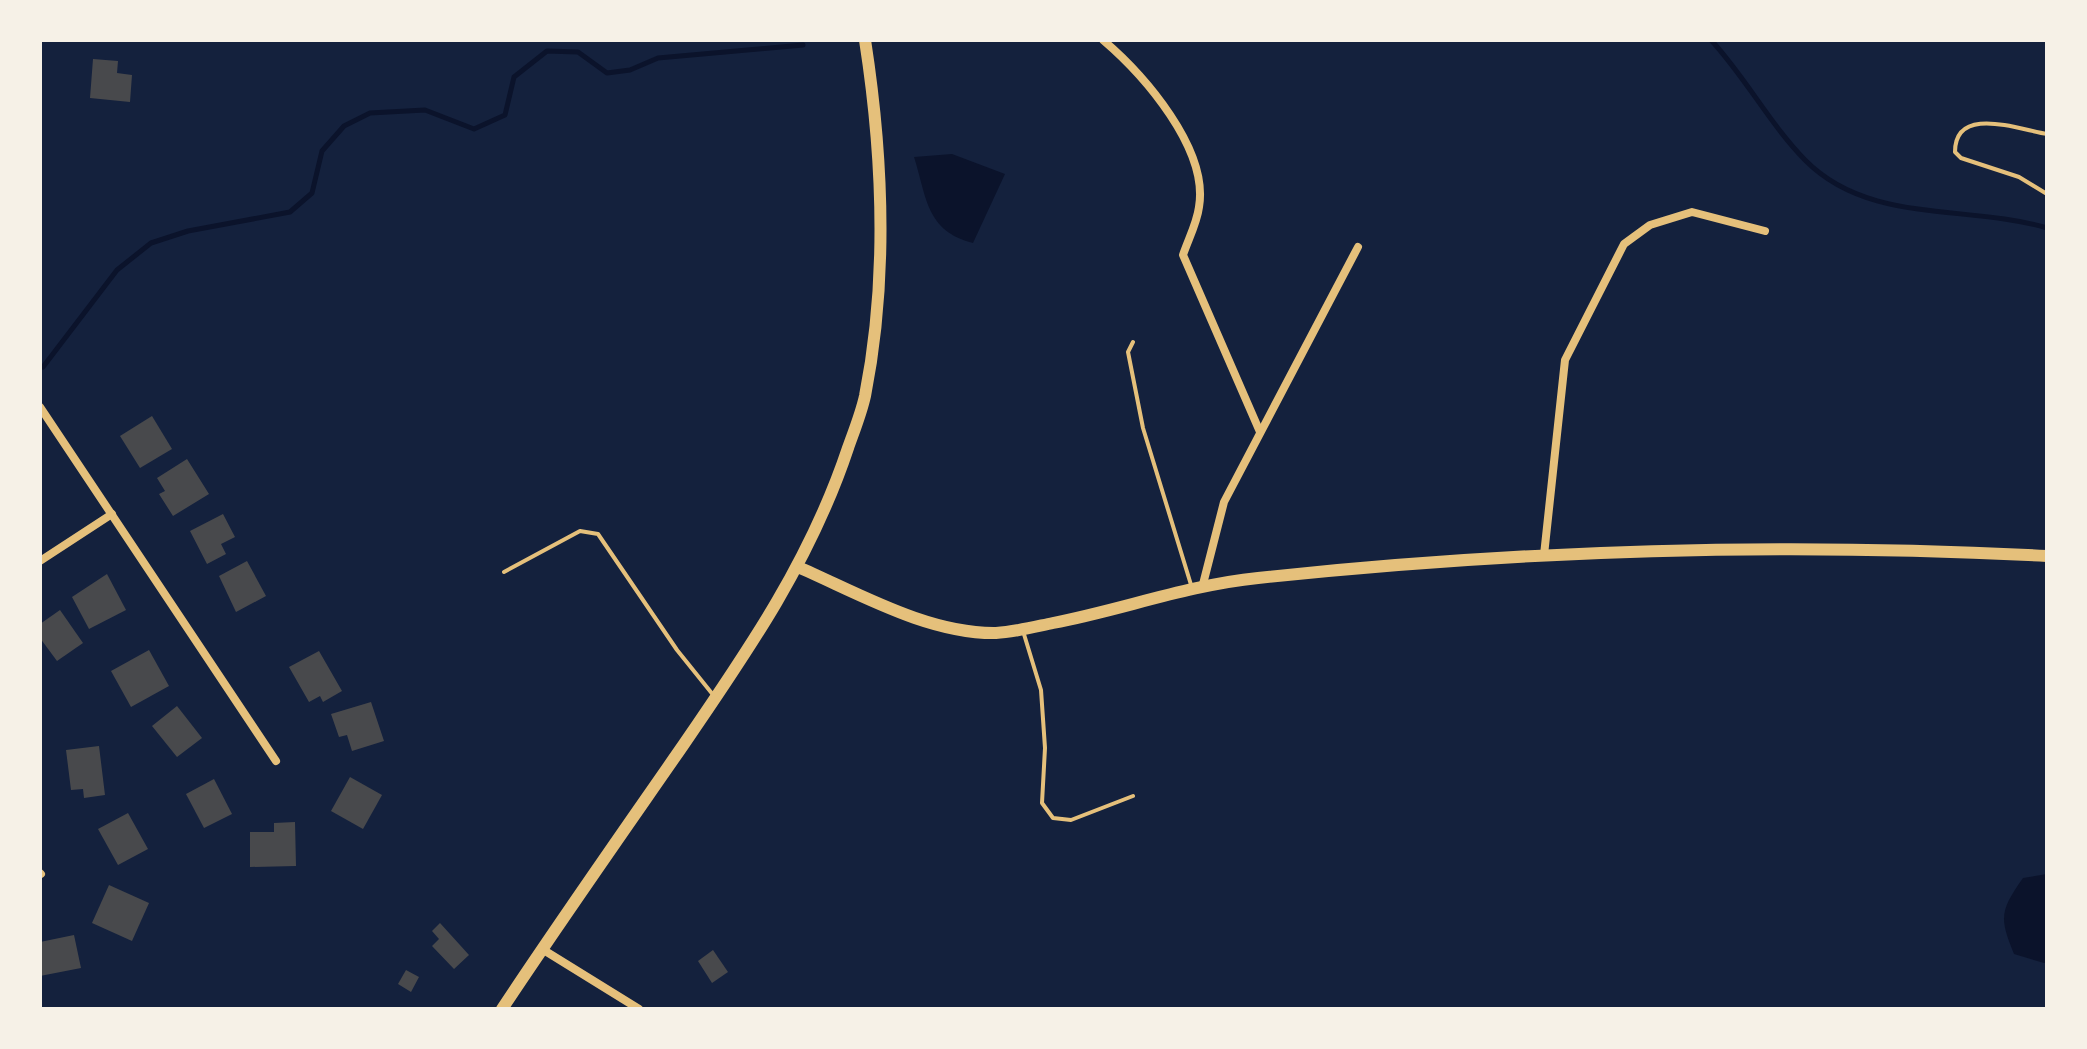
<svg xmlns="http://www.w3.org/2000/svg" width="2087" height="1049" font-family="'Golos Text',sans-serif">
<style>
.water{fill:#0b132b}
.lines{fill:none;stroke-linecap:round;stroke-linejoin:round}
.stream{stroke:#0b132b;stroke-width:5}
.building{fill:#48494c}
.service{stroke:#e5c07b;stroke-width:4}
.minor{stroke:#e5c07b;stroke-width:8}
.secondary{stroke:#e5c07b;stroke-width:12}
</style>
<rect width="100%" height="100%" fill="#14213d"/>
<!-- water -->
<g class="water">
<path d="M952,154L1005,174L973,243C926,231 927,198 914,157Z"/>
<path d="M2047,874V962L2044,963L2014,954C1999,917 2000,911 2023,878Z"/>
</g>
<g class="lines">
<!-- stream -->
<g class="stream">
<path d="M1711,40C1746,78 1769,123 1805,160C1869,225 1967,204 2047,228"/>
<path d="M43,367L117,270L151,243L188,231L290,212L312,193L322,151L344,126L370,113L425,110L474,129L505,115L514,77L547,51L578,52L607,73L630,70L658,58L803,45"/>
</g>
</g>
<!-- building -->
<g class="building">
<path d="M93,59L118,61L117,73L132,75L130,102L90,98Z"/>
<path d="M152,416L172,449L140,468L120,436Z"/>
<path d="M187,459L209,494L173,516L159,494L165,491L157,478Z"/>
<path d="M223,514L235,537L221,544L226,554L207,564L190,531Z"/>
<path d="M247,561L266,596L236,612L219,576Z"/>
<path d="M107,574L126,610L89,629L72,597Z"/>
<path d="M60,610L83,643L57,661L40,638V624Z"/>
<path d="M149,650L169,686L131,707L111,671Z"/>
<path d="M319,651L342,691L323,702L320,696L309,702L289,667Z"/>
<path d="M371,702L384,741L352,751L347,735L339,737L331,714Z"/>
<path d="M177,706L202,738L177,757L152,726Z"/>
<path d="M99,746L105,795L84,798L83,789L71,790L66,750Z"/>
<path d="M350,777L382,795L363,829L331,811Z"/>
<path d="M214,779L232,814L204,828L186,794Z"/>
<path d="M128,813L148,849L118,865L98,829Z"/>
<path d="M295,822L296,866L250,867V832H274V823Z"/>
<path d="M109,885L149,903L132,941L92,923Z"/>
<path d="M440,923L469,955L454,969L432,946L439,939L432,931Z"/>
<path d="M74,935L81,968L40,976V942Z"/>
<path d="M713,950L728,972L712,983L698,961Z"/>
<path d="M406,970L419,977L411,992L398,984Z"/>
</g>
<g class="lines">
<!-- service -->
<g class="service">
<path d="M2047,134C2017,129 1955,105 1955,152L1961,158L2019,177L2047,194"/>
<path d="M1133,342L1128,352L1143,428L1192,588"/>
<path d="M504,572L580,531L598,534L677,650L714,696"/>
<path d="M1023,631L1041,690L1045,748L1042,803L1053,818L1071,820L1133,796"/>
</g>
<!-- minor -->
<g class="minor">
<path d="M1103,40C1144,75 1209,149 1199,207C1197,223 1188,240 1183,255L1260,432"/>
<path d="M40,407L276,761"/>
<path d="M1544,555L1565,360L1624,244L1650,225L1692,212L1765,231"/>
<path d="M40,561L112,514"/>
<path d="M1202,588L1224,502L1358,247"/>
<path d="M40,873L41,874"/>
<path d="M542,949L639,1009"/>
</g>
<!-- secondary -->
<g class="secondary">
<path d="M798,567C858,593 928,634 996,633C1015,632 1034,627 1053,623C1121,610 1188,585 1258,578C1519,550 1784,542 2047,556"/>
<path d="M502,1009C561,920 623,832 684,744C750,648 811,559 848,448C854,431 861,414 865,396C888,280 883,156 865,40"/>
</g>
</g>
<!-- border -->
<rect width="2087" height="1049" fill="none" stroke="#f6f1e7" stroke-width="84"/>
</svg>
